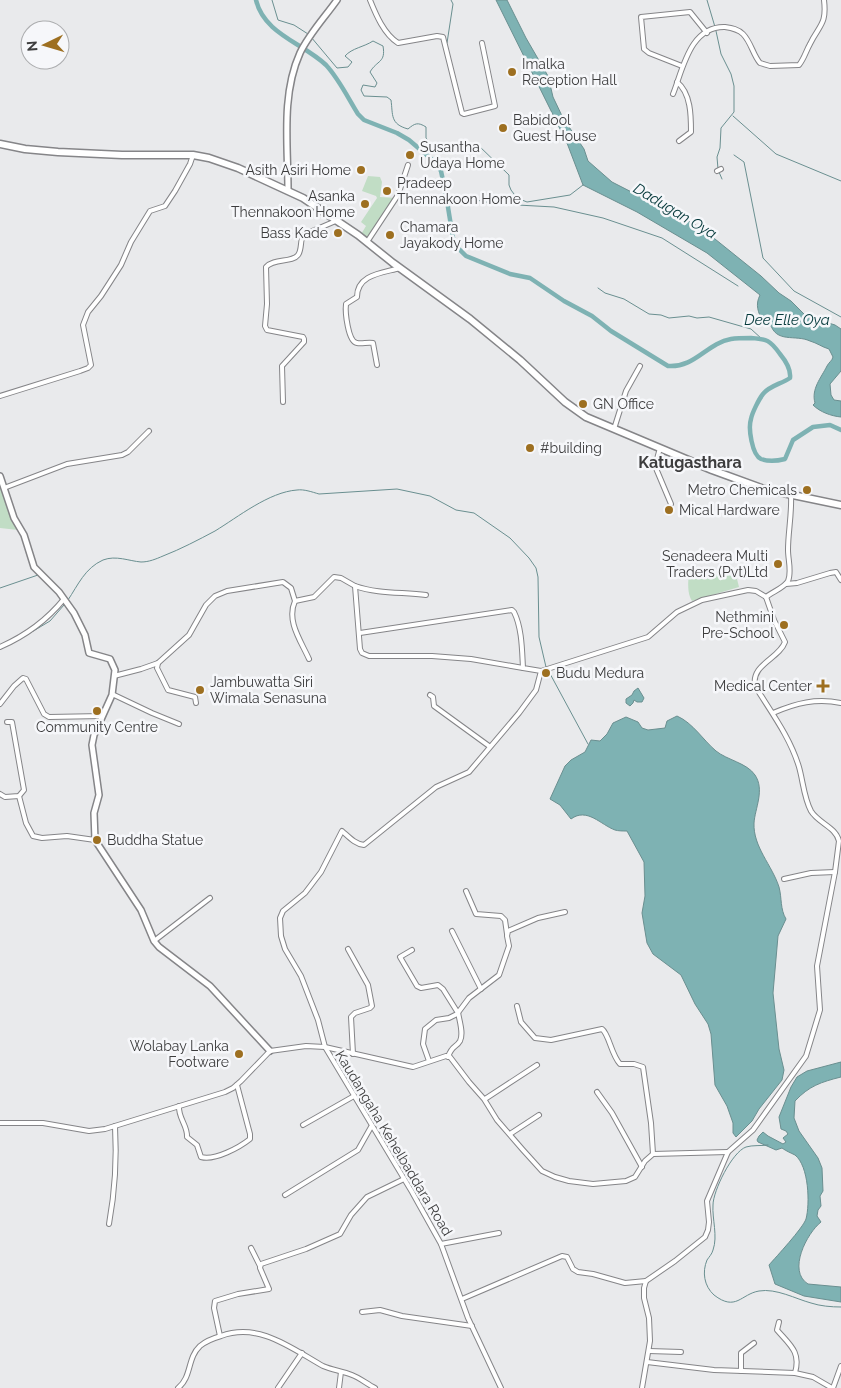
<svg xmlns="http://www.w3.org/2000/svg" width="841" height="1388" font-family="Raleway,sans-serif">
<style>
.green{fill:#c1ddc5}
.water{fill:#7eb2b3;stroke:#6a8f90}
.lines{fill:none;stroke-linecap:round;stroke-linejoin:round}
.stream{stroke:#6a8f90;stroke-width:1}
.canal{stroke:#7eb2b3;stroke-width:4.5}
.minor-casing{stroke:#858588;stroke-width:6}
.tertiary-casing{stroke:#858588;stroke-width:8}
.primary-casing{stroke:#858588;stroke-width:9}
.minor{stroke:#fff;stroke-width:4}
.tertiary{stroke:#fff;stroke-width:5}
.primary{stroke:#fff;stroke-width:6}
.poi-dot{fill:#9d6f20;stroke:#f6f7fa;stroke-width:2}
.labels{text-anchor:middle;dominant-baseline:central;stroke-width:5;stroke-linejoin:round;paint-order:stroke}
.poi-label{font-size:14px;fill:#3d3d3e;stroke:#f6f7fa;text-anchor:start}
.street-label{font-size:14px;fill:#3d3d3e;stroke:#f6f7fa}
.water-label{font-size:15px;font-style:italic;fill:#05393b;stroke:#f6f7fa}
.quarter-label{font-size:16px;font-weight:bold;fill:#3d3d3e;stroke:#f6f7fa}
</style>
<rect width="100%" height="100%" fill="#e9eaec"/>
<!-- green -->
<g class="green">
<path d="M368,176L380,177L382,182L380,197L396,198L367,242L360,236L366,226L361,222L377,198L376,196L362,191Z"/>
<path d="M0,479L19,529L18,530L0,528Z"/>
<path d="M693,572L733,576L737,579L739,587L692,601C687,594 688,581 689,573Z"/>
</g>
<!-- water -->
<g class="water">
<path d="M496,0H507L526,38L548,76L553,97L563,118L584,149L588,161L612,182L694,224L710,235L761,276L779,293L791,301L806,316L835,325L841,329V371L830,384L831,395L834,400L841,401V417C831,416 820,412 813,405L815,403C811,389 821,378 827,366C829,362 832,361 833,357L829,349C822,347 817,343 810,341C795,334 776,344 770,323L763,322C758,312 755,305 760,295L707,253L637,212L583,185L567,143Z"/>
<path d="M638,688L644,698L642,702H637L634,700L633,703L630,706L626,703V699L632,695L634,691Z"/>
<path d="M677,716C693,723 703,740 716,751C727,760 747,763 755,775C765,790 755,808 754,823C753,847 772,865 779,887C782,898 780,909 786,919L778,936L773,993L779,1049L784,1070L782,1080L759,1109L752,1121L736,1137L733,1133V1123L727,1106L715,1085L711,1034L708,1024L695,1004L681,975L653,954L647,943L642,913L645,896L644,862L627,831C623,831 618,831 615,830C601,825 587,807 571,819L560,805L550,799L565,766L571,760L585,752L591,740L600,741L607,734L613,723L626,717L638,722L642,728L648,730L665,728L667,721Z"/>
<path d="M841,1062V1077C821,1082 809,1086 795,1101L794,1118L799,1131L818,1158L822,1168L823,1191L820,1196L821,1206L818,1210L817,1216L821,1222C807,1233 787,1271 808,1284L841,1287V1302L804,1296L775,1284L769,1265C776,1257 803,1228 806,1219C810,1204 809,1166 795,1155C791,1153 786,1151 782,1148L776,1150L758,1142L757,1140L759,1136L763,1132L768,1136L783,1144L786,1142L783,1138L788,1134L786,1131L781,1129L779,1117L791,1087L797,1077L807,1071Z"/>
</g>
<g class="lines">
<!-- stream -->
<g class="stream">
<path d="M272,0L278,20L294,25L308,34"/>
<path d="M707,0L715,27"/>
<path d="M716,31L721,54L731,74L734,86V112L721,128L720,148L717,157L718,169"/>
<path d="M311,37L337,68L348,67L352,62L345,56C352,48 364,47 373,41L383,46C386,63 377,60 370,72L377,83L375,87L363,85L361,90L364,96L387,97L391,100C393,115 390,124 408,129C415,123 418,122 426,127V138L429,142L447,151L451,152L467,145L477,144L509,175V185L511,190L517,198L527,202L570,195L583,185"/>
<path d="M447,43L453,4L451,0"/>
<path d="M733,116L776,154L841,181"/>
<path d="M734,155L744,162L763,258L794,291L841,317"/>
<path d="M719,172L722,179"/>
<path d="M447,200L458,197L499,204L554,207L603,218L662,238L738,286"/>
<path d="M598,288L605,293L624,299L649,314L661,315L669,318L689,316L697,318L709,317L751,329L762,339"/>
<path d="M0,588L38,575L58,595"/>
<path d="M68,600C78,585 85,568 103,560C116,555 129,561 141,562C149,562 156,559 163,556C181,549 198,540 215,531C238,517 269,492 297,490C304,489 312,492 319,494L397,489L430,496L456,510L474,513L510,538L529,558L536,568L538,577L539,637L546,667"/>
<path d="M25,636L50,621L64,605"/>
<path d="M0,649L10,644"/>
<path d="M548,670L588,744"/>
<path d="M768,1145C762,1146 752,1145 746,1147C732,1152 713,1191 713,1205C712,1219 718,1236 713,1250C712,1254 709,1257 707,1260C702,1272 704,1286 714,1295C736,1312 741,1294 759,1291C776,1288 796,1299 811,1303C820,1306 831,1307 841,1307"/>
</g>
<!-- canal -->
<path class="canal" d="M256,0C264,34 303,43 326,65C339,79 348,98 358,114L364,120L397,133L409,140L436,163L441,171L446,195L453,238L457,247L466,256L510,274L530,278L564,301L592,316L611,331L668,366C695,368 707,343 731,339C737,338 744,338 751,338C767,339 770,340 780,354C785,360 791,370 790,378C781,384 769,386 763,394C759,399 752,413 751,419C748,428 752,455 761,459C769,462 777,461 785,459L793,440L813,427L830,425L841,430"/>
<!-- minor casing -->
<g class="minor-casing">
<g id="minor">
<path d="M370,0C376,15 384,34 398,43L437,36L443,37L462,113L464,114L495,106L482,43"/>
<path d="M682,66L649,53L644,49L641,17L690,12L707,33"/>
<path d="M677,82C691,93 691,116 691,132L679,141"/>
<path d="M673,94C683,69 690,26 725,27C732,28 738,29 743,34C751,42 753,55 760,63L770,66L799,65C804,59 806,51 810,44C819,25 827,25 824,0"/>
<path d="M717,171L721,169"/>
<path d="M367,242L398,195L408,165"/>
<path d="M377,365L373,343C368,342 362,344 357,343C348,342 345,312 346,304L357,297C357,274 383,273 400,268"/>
<path d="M0,396L80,371L88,368L91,365L83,325L88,312L101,296L121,265L131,242L150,211L165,206L175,191L190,164L193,155"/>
<path d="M283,402L282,366L304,342V339L303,337L267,330L265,326L267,304L266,267C274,258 292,263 298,255C302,250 300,241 303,235L338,220"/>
<path d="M614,429L626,391L640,366"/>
<path d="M660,448L655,466L671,504"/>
<path d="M4,488L67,464L122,455L128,452L149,431"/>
<path d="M786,584L797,583L830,573L836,572L841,580"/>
<path d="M355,586C378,594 402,592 426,595"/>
<path d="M766,597C772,592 784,588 788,581C792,572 788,560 788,550C788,532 792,514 791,495"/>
<path d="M295,601L314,597L334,577L341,578L355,586L360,649L362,653L369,656H432L471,659L523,668"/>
<path d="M360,633L512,610L514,612C522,628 522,650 523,668L541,671L648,637L677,612L702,600L748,590L756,591L766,597"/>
<path d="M0,647C25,636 47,620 64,599"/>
<path d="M158,663L157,668L168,690L195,697L196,703"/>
<path d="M114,676L141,669L158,663L189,635L206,605L215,596L227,591L283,582L291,588L295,601C286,621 301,641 309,659"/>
<path d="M112,694L152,713L179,724"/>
<path d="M430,695L433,697L434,706L489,746"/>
<path d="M0,704L14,686L23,678L26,679L44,714L49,717L102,716"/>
<path d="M773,713C796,703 816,698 841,703"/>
<path d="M0,794L5,797L19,796L24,790L12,722H7"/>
<path d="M19,796L26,823L33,836L42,838L67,836L95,840"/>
<path d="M784,879L811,873L835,872"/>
<path d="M466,891L476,914L501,916L505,920L507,934"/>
<path d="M452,931L481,989"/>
<path d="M154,941L210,898"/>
<path d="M348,949L368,985L372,1006L370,1008L355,1013L351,1017L353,1054"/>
<path d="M412,950L400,957L417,986L421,988L438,985L443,989L458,1013"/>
<path d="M517,1006L521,1022L535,1038L551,1040L602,1029C609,1034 611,1054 620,1064H634L643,1067L651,1123L653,1154"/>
<path d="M448,1057C452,1045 456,1048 460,1041C464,1033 459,1020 458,1012"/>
<path d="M429,1061L423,1044L425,1029L436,1020L449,1018L457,1014L469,998L499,975L509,946L507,936L508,931L538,918L565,912"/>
<path d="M597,1092L612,1113L642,1167"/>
<path d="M485,1099L537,1065"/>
<path d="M179,1106C178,1118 188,1126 187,1137L197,1145L201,1157C215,1161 240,1147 250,1139V1134L237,1085"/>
<path d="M0,1123H43L89,1131L105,1129L225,1092L233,1088L241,1081L270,1051L306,1046L325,1047L413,1067L446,1056L450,1057L469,1082L484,1099L497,1120L523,1150L542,1171L555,1177L569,1181L593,1184L626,1181L635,1177L645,1161L653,1154L728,1152"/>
<path d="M303,1125L354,1096"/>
<path d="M510,1134L539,1115"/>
<path d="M285,1195L358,1150L371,1127"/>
<path d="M109,1224C115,1191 117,1160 115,1126"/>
<path d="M441,1244L499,1233"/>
<path d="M251,1248L260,1266"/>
<path d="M462,1299L562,1256L567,1257L573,1269L578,1272L593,1274L625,1283L646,1281"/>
<path d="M362,1312L380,1310L402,1316L472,1326"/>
<path d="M779,1322L777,1330C790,1345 801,1352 795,1373"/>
<path d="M220,1336L214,1308L215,1301L238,1294L269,1289L260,1268L261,1264L306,1249L340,1234L351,1215L367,1197L404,1179"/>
<path d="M649,1351L681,1352"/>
<path d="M647,1362L714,1370L795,1373L813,1377L832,1388"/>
<path d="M741,1371V1353L754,1343"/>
<path d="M178,1388C192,1377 187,1358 200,1346C206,1341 214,1338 221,1336C259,1322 291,1348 323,1366C332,1370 342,1371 352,1375C360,1378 367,1384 375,1388"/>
<path d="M278,1388L302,1353"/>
<path d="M339,1388L341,1372"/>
<path d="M501,1388L468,1318L441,1244L412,1192L325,1047L318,1020L301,976L285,949L281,936L280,918L283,911L305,893L321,872L342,831C349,837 355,844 364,845L436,787L469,772L519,713L536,690L541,671"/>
<path d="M642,1388L650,1341L649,1318L644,1298V1288L646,1281L675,1261L705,1237L708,1230L709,1222L707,1201L728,1152L753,1130L806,1056L820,1010L817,966L835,872L839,841C836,827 818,823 811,811C804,798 803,781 799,767C790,737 771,712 755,686C751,664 779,659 785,642L774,620L766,597"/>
<path d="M833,1388L841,1366"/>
</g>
</g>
<!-- tertiary casing -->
<g class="tertiary-casing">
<g id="tertiary">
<path d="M288,190C288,145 281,95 300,53C309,34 325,17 337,0"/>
<path d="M0,476L14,518L24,535L34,567L59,592L74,613L85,635L89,653L110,659L115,670L112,695L94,735L92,745L99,795L94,813L95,840L141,910L154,941L159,947L210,986L270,1051"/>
</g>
</g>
<!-- primary casing -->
<g class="primary-casing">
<path id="primary" d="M0,144L25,149L58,152L122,155H193L209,158L238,168L303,198L358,235L393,263L470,319L520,360L565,402L586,417L712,470L764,489L841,505"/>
</g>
<!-- minor -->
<use href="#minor" class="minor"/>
<!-- tertiary -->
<use href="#tertiary" class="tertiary"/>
<!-- primary -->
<use href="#primary" class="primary"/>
</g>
<!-- markers -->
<g class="poi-dot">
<circle cx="512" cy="72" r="5"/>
<circle cx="503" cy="128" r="5"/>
<circle cx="410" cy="155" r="5"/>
<circle cx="361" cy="170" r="5"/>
<circle cx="387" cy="191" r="5"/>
<circle cx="365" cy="204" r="5"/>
<circle cx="338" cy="233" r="5"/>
<circle cx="390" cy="235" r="5"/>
<circle cx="583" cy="404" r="5"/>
<circle cx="530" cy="448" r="5"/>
<circle cx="807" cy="490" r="5"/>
<circle cx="669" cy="510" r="5"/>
<circle cx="778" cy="564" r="5"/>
<circle cx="784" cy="625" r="5"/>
<circle cx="546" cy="673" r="5"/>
<path d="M820.5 678.5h5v5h5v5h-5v5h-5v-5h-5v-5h5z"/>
<circle cx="200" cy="690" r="5"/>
<circle cx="97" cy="711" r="5"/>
<circle cx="97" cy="840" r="5"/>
<circle cx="239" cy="1054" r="5"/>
</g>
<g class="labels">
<!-- poi labels -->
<g class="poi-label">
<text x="522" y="64">Imalka<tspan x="522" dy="16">Reception Hall</tspan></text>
<text x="513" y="120">Babidool<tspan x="513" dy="16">Guest House</tspan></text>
<text x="420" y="147">Susantha<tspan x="420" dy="16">Udaya Home</tspan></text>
<text x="351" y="170" text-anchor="end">Asith Asiri Home</text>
<text x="397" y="183">Pradeep<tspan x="397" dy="16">Thennakoon Home</tspan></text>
<text x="355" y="196" text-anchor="end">Asanka<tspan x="355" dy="16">Thennakoon Home</tspan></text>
<text x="400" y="227">Chamara<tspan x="400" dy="16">Jayakody Home</tspan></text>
<text x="328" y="233" text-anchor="end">Bass Kade</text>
<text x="593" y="404">GN Office</text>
<text x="540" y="448">#building</text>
<text x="797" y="490" text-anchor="end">Metro Chemicals</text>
<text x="679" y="510">Mical Hardware</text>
<text x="768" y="556" text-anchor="end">Senadeera Multi<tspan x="768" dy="16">Traders (Pvt)Ltd</tspan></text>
<text x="774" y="617" text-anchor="end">Nethmini<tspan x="774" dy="16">Pre-School</tspan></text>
<text x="556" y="673">Budu Medura</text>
<text x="210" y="682">Jambuwatta Siri<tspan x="210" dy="16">Wimala Senasuna</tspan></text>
<text x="812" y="686" text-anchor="end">Medical Center</text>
<text x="97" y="727" text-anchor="middle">Community Centre</text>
<text x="107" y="840">Buddha Statue</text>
<text x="229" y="1046" text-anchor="end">Wolabay Lanka<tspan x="229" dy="16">Footware</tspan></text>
</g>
<!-- street labels -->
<g class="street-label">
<text transform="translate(394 1143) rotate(59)">Kaudangaha Kehelbaddara Road</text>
</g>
<!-- water labels -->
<g class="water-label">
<text transform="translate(675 211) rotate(31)">Dadugan Oya</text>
<text x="787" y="320">Dee Elle Oya</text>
</g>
<!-- quarter labels -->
<g class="quarter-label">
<text x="690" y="462">Katugasthara</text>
</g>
</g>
<!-- north arrow -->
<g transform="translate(45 45) rotate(265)"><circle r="24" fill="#f6f7fa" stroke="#acadaf"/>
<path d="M0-4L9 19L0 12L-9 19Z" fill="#9d6f20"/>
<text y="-8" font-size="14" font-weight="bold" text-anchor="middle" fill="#3d3d3e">N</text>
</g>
</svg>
